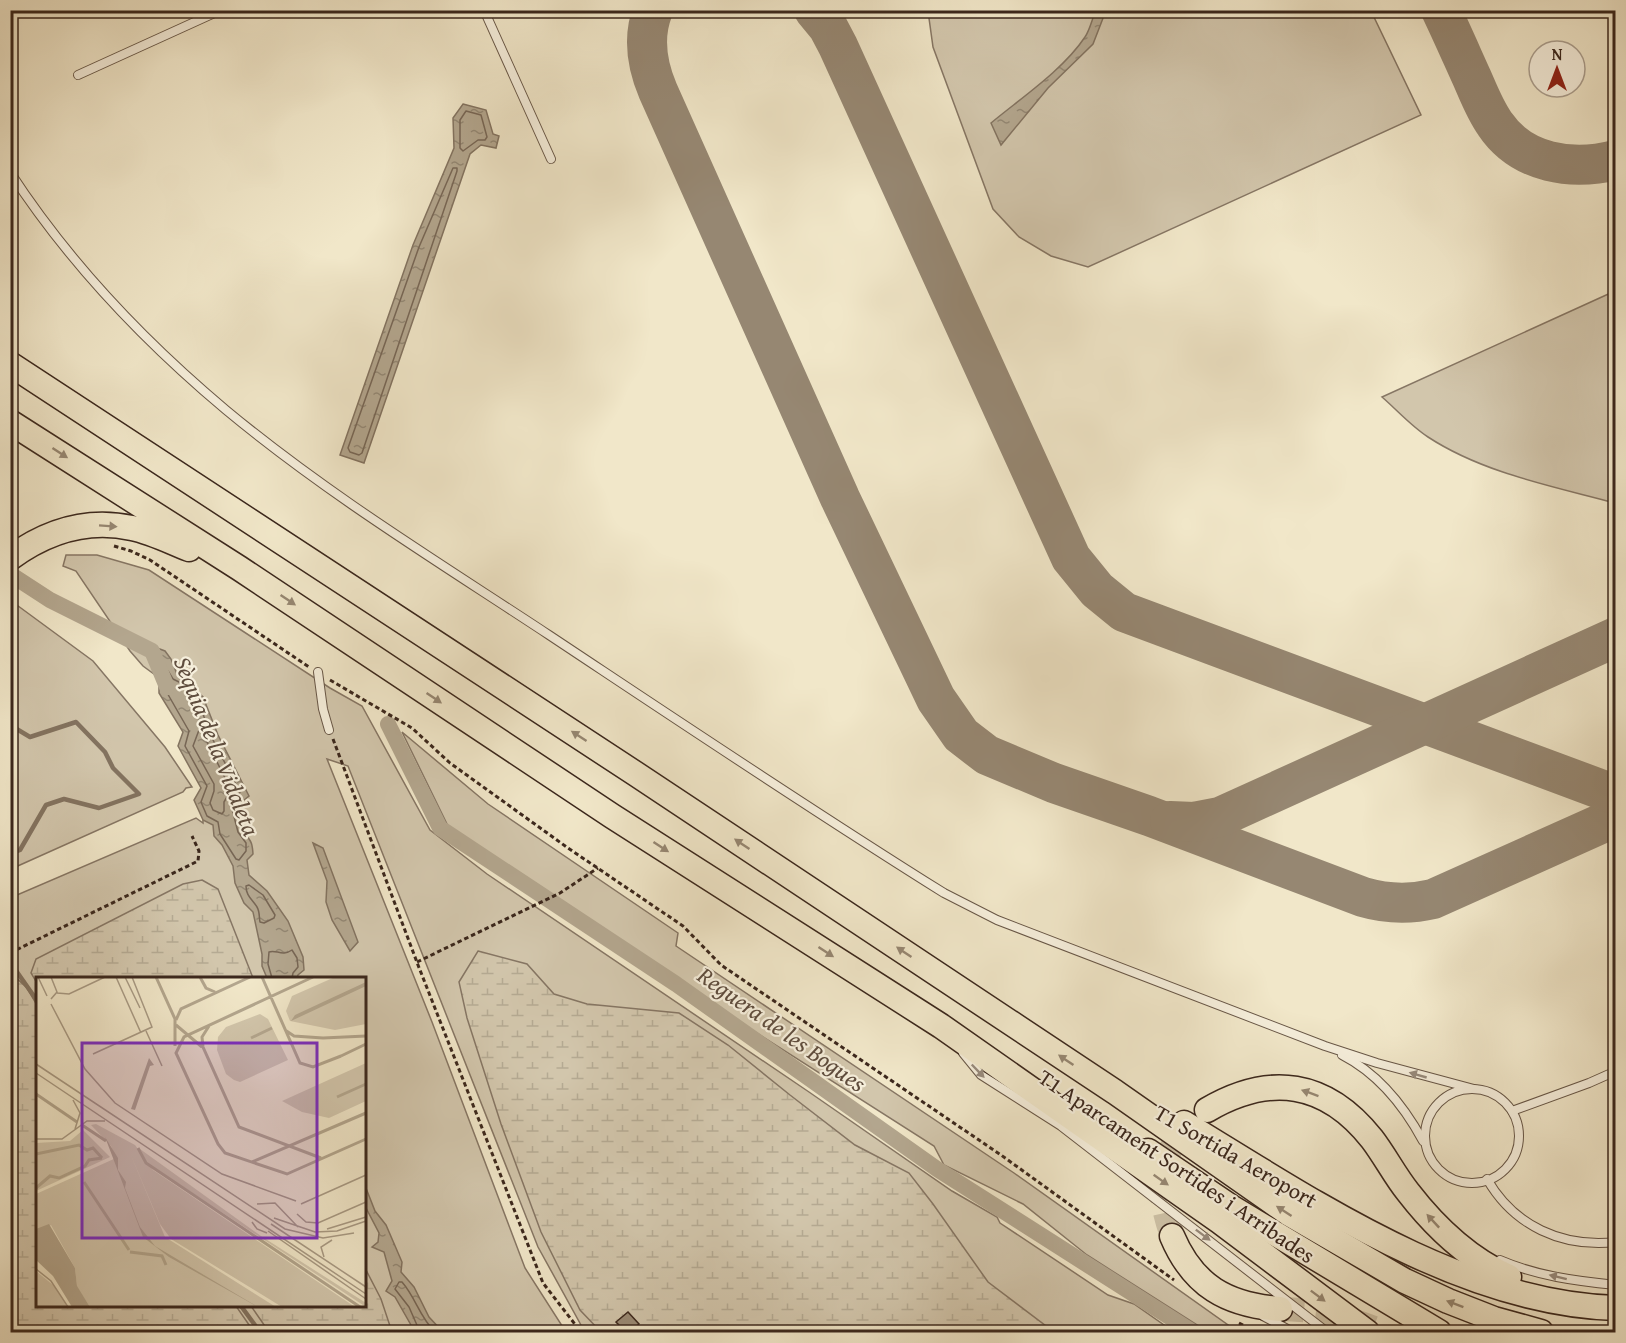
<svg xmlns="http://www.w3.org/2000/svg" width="1626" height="1343" font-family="'Gentium Book Plus',serif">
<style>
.green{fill:#d2c6ac;stroke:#867664;stroke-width:1.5;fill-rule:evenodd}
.wetland{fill:url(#wetland-marsh);stroke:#867664;stroke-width:1.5}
.water{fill:url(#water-ripples);stroke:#837360;stroke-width:1.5}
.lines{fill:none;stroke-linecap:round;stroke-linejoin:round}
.shore{stroke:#765;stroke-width:1.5}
.stream{stroke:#837360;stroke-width:4.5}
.canal{stroke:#b3a68e;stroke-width:16}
.taxiway{stroke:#968772;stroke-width:40}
.building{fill:#9a8b76;stroke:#3b271c;stroke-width:1.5}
.primary-tunnel{stroke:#cdc1a6;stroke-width:24;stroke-dasharray:24 12;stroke-linecap:butt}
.lane-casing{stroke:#685747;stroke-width:10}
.primary-casing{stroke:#3b271c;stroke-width:27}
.path{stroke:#3b271c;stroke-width:3;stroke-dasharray:4.5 3;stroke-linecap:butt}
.lane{stroke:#f6efdc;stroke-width:8}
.primary{stroke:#f1e7c9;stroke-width:24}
.oneway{fill:#968772}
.oneway2{fill:#988b7c}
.labels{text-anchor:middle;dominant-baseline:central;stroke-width:4.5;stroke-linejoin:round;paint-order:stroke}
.street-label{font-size:22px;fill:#3b271c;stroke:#f6efdc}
.water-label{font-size:24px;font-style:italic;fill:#5f4d3e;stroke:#f6efdc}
.inset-river{fill:none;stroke:#b3a68e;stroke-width:3}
.inset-road{fill:none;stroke:#a89a84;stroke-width:1.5}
.view{fill:#7b2cbf;fill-opacity:0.15;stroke:#7b2cbf;stroke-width:3}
.inset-edge{fill:none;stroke:#3b271c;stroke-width:3}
</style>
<defs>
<pattern id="wetland-marsh" width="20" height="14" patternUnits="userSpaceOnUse" patternTransform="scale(1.5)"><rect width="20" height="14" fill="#d2c6ac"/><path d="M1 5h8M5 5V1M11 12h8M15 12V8" fill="none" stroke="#b5aa93"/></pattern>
<pattern id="water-ripples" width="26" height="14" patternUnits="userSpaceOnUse" patternTransform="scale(1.5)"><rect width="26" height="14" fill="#b3a68e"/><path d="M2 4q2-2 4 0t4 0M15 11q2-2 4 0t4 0" fill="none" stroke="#938773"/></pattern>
</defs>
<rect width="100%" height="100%" fill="#f1e7c9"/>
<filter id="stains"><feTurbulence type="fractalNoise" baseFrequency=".00333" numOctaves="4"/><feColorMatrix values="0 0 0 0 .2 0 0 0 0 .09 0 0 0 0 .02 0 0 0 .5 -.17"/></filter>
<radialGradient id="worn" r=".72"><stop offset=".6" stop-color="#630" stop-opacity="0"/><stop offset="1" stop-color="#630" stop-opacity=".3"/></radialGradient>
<!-- green -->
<g class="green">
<path d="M928,11H1371L1421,115L1088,267L1051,256L1019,237L993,209L933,47Z"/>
<path d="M1615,291V503C1552,486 1483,473 1428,437C1411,426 1397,410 1382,397Z"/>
<path d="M66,555H97L149,570L330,688L362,706L430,830L487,874L809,1092L952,1191L997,1217L1000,1223L1108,1295L1134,1304L1174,1332H589L581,1325L538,1247L348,766L327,759L432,1022L525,1268L566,1332H11L10,898L196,818L203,823V820L233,792L200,708L143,666L130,651L76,571L63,566ZM38,978H364V1306H38Z"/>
<path d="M10,600L93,661L165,747L192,787L186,788L183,792L11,869Z"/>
<path d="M402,732L488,804L678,933L676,946L1014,1173L1238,1332H1208L1087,1255L1023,1204L944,1165L934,1146L730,1016L448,826Z"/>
</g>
<!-- wetland -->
<g class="wetland">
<path d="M202,880L218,889L253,978H38L37,983L31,973L36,959L183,884Z"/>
<path d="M478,951L527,964L554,994L587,1004L679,1013L728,1045L790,1095L855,1145L909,1173L933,1204L988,1282L1054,1332H601L580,1310L541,1232L501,1124L467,1018L459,982Z"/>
<path d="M11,973L27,988L37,1005L38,1306H236L254,1332H11Z"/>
<path d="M365,1268L381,1299L392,1332H269L251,1306H364Z"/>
</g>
<!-- water -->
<g class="water">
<path d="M1096,10L1109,11L1105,13L1093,44L1048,88L1001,145L991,123C1021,98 1063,70 1085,37C1090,30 1092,19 1096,10Z"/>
<path d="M463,104L486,110L493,134L499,136L496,148L481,145L470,154L364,463L340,455L413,245L454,148L453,118Z"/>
<path d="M157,648L165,651L171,659L177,674L184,679L203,697L218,735L249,796L237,806C240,813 241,824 244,831C250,842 252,839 253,854L247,860L249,875L267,891L288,921L303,957L304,970L298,975L297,978H267L262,966V954L253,912L244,903L235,883L233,866L222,845L214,836L213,825L203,820L194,800L201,788L178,746L183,732L159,693V682L156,674L158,668Z"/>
<path d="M313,843L323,848L358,942L350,951L332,920L326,902L327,881Z"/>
<path d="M364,1183L375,1211L386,1225L402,1262L401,1272L414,1287L429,1317L443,1332H415L395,1297L386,1291L392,1281L384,1252L372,1247L378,1242L379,1233L365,1206Z"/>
</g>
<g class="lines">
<!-- shore -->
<g class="shore">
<path d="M466,111L481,115L487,137L485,140H478L463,151L460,148V120Z"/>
<path d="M453,168H457V171L362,453L359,455L350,452L348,448L419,247Z"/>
<path d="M165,670L168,671L173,679L181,683L198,701L212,738L240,792L231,805L238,832L246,843V851L239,860L236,859L220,834L218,822L207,816L201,802L207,786L185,746L189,731L166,691L163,674Z"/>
<path d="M199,730L202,732L231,790L224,802V811L222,814L213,810L210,803L214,791V784L193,746Z"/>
<path d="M249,885L263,895L275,915L274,918L264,923L260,922C259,918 260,912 257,907C252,899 246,896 246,886Z"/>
<path d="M272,978L268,964L269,952C276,949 282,957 292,950L297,958L298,967L293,973L292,978"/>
<path d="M420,1332L409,1307L395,1289L399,1282H402C416,1298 419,1316 435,1332"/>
</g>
<!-- stream -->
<g class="stream">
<path d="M10,725L30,737L76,722L105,752L113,768L139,794L99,808L64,799L46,805L20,850L10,854"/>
<path d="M10,962L38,1002"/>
<path d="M241,1306L260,1332"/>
</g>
<!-- canal -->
<g class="canal">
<path d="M10,574L50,600L152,651L167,687"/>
<path d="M388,724L440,828L676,984L937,1169L1193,1332"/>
</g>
<!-- taxiway -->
<g class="taxiway">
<path d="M653,10C642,38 647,65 658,91L840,498L936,699L961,735L987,755L1054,783L1149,816L1363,897C1387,904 1408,905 1433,899L1616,817"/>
<path d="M814,10L828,27L838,46L1071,558L1097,590L1124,612L1616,795"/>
<path d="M1441,10C1452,33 1462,56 1472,78C1479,94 1485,110 1495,124C1522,164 1572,171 1616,160"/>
<path d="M1170,821L1194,822L1220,817L1616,637"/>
</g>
</g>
<!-- building -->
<path class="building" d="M628,1312L639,1324L629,1332H626L616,1322Z"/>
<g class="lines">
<!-- primary-tunnel -->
<g class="primary-tunnel">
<path d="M1172,1236C1156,1192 1156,1154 1193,1121"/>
<path d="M1280,1309C1323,1310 1345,1316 1384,1332"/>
</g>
<!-- lane casing -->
<g class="lane-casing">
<g id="lane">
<path d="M484,10L551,159"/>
<path d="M78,75L221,10"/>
<path d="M10,172C68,261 145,342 226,410C327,494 440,563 549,635C680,722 811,810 944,893L997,920L1325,1046L1377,1063L1474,1089"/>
<path d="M318,672L323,709L329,730"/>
<path d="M963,1053L981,1075L1061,1126L1327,1332"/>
<path d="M1342,1055C1379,1074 1404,1106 1423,1141"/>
<circle cx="1472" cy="1136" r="47"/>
<path d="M1512,1111L1589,1083L1616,1071"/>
<path d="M1487,1179C1514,1226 1562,1248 1616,1242"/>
<path d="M1500,1260C1537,1276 1576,1281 1616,1285"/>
<path d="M1263,1316L1293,1332"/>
</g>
</g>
<!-- primary casing -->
<g class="primary-casing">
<g id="primary">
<path d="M10,364L636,774L1115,1092L1288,1213L1405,1281L1448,1301L1494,1319L1541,1332"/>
<path d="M10,422L239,568L612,816L941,1026L1219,1221L1367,1332"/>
<path d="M10,558C47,531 87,518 132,528C152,532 171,542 189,549"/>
<path d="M1207,1110C1270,1073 1326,1081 1372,1139C1385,1156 1395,1176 1408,1192C1435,1227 1469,1259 1509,1277"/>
<path d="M1184,1123C1311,1200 1462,1304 1616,1308"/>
<path d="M1148,1151L1231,1207L1439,1332"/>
<path d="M1172,1236C1193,1286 1227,1305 1280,1309"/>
</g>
</g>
<!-- path -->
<g class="path">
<path d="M114,546L131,551L150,560L309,667"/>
<path d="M10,582L17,576"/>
<path d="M330,680L412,728L450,763L568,848L683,926L721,965L1001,1155L1174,1280"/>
<path d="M333,739L418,965L543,1283L581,1332"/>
<path d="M10,953L198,861L199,851L192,836"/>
<path d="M417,962L560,893L598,868"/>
<path d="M1239,1323L1256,1332"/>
</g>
<!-- lane -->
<use href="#lane" class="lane"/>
<!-- primary -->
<use href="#primary" class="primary"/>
</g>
<!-- one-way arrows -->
<defs><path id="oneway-solid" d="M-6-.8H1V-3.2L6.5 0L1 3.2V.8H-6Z" transform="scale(1.5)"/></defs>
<g class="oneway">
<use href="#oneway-solid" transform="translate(60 453) rotate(33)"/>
<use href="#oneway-solid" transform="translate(108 526) rotate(4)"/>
<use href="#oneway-solid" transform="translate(288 600) rotate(34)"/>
<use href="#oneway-solid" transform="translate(434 698) rotate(34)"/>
<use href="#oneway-solid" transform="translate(579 736) rotate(-147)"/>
<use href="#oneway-solid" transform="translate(742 844) rotate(-146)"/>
<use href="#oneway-solid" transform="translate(661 847) rotate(33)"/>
<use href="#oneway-solid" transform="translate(826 952) rotate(33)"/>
<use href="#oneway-solid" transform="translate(904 952) rotate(-146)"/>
<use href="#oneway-solid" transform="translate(1066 1060) rotate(-146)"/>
<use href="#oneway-solid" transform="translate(1310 1093) rotate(-160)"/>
<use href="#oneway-solid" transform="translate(1161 1180) rotate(35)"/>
<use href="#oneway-solid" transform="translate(1284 1211) rotate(-147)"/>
<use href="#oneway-solid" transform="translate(1433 1221) rotate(-133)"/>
<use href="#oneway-solid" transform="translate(1318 1296) rotate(37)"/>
<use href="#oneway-solid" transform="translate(1455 1304) rotate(-159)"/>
</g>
<g class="oneway2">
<use href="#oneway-solid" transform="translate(978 1071) rotate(46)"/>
<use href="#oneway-solid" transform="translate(1418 1075) rotate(-164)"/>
<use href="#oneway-solid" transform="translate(1203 1235) rotate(37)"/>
<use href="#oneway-solid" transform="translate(1558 1277) rotate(-166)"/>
</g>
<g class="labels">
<!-- street labels -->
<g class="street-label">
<text transform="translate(1236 1156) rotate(30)">T1 Sortida Aeroport</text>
<text transform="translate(1177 1166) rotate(34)">T1 Aparcament Sortides i Arribades</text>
</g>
<!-- water labels -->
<g class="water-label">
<text transform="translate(217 746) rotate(68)">Sèquia de la Vidaleta</text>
<text transform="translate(782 1029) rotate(35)">Reguera de les Bogues</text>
</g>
</g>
<!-- overview -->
<g transform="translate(36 977)">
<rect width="330" height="330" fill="#f1e7c9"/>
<path d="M299,0H330V47L299,53L254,44L250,34L256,19ZM224,37L232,42L252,83L204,105L198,103L190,97L181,73L182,60L190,50ZM330,86V124L293,141L266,135L246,124ZM60,147L99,168L117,193L319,330H246L135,262L124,247L94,176L129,260L240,330H54L41,310L39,291L15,248L0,256V217L80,181L75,169L55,148ZM47,153L74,180L0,214V166L34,164ZM104,172L225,259L330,326V330L111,186ZM0,294L17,308L31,330H0Z" fill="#d2c6ac"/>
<path d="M73,194L78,195L103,260L124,277L94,273L51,207ZM115,204L152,217L178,236L189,252L205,264L224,270V274L208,276L141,265L125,245L114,214ZM47,207L50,209L92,273L82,271L81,267L61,272L44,264L42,257L10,228L13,222ZM83,275L127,280L146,330H74L66,324L61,282ZM135,283L149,292L213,330H152Z" fill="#d2c6ac"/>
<path d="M330,5V9L255,44L259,38ZM113,81L118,88L114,89L99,133L95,132ZM69,160L82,181V193L90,205L89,211L104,250L119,269L222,330L133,280L107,260ZM13,247L39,291L41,309L54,330H36L17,299L0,283V252Z" fill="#b3a68e"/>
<path class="inset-river" d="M120,0L139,42V69M164,0L170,11L179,15M226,0L264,86L277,90L305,79M277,0L148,60L140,76L182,167L189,176L251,197L330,162M140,43L145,32L214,0M140,48L166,70M173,49L166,60L167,70L203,150L285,181M249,53L258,59L287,61L330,59M215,61L236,51M305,79L330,67M0,117L41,145M301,120L330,107M46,148L70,164M102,171L110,186L324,330M0,177L43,168L51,173L57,171L66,181M216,185L330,136M48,205L93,273M0,211L14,199L23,201L49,189L53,183L66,181M94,275L126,279L130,288"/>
<path class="inset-road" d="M2,0L11,19M80,0L105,56M89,0L104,31M21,16L33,17L69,0M15,22L21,15L15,0M15,27L49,92L79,126L186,197L260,224M110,54L126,89M57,77L116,50L96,0M0,87L249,252L287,261L318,256M0,96L330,317M37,123L44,136L39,152M0,162H26L51,144H69M221,227L239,226L262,250M265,227L330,198M261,237L270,245L282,246L330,225M238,241L279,255L301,254L330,244M216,245L221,252L231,256M235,247L330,310M291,252L330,240M232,254L330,322M288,280L285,270L296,263M0,292L15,304L32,330"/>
<path class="view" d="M46,66H281V261H46Z"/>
<rect width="330" height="330" class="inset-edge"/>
</g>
<!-- margin -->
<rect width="1626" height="1343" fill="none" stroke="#f1e7c9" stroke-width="36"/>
<rect x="12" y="12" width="1602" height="1319" fill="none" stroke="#3b271c" stroke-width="3"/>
<rect x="18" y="18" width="1590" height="1307" fill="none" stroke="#3b271c" stroke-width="1.5"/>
<!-- north arrow -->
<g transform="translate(1557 69)"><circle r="28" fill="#f6efdc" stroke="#ab9f8f" stroke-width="1.5"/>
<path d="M0-4.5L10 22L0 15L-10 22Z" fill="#8f2418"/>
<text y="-9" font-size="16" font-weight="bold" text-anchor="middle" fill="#3b271c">N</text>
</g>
<rect width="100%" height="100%" filter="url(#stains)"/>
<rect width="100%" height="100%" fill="url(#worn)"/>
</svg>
